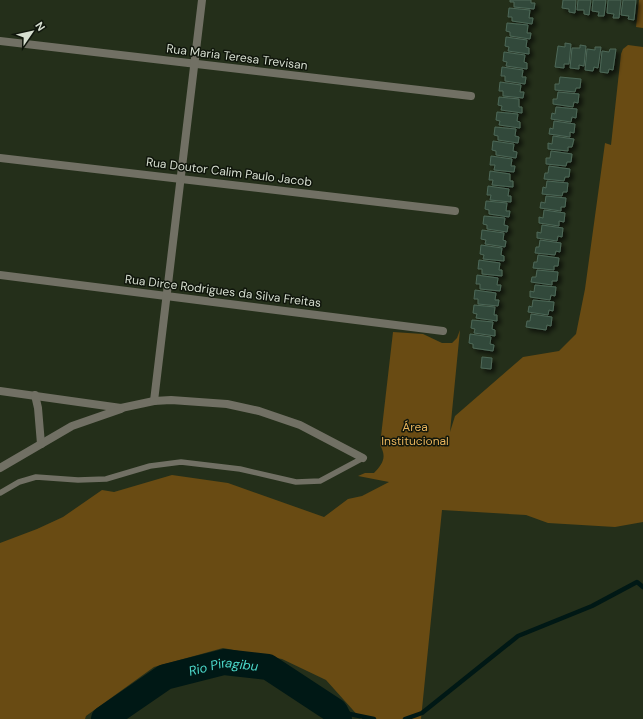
<svg xmlns="http://www.w3.org/2000/svg" width="643" height="719" font-family="'DM Sans',sans-serif">
<style>
.green{fill:#694b13}
.lines{fill:none;stroke-linecap:round;stroke-linejoin:round}
.stream{stroke:#001815;stroke-width:4.5}
.river{stroke:#001815;stroke-width:26}
.building{fill:#304a3b;stroke:#4e6858;filter:url(#shadow)}
.lane{stroke:#717064;stroke-width:5.5}
.street{stroke:#717064;stroke-width:8}
.labels{text-anchor:middle;dominant-baseline:central;stroke-width:3;stroke-linejoin:round;paint-order:stroke}
.street-label{font-size:12px;fill:#d6ded0;stroke:#10160c}
.park-label{font-size:12px;fill:#e9b45c;stroke:#10160c}
.water-label{font-size:13px;font-style:italic;fill:#4cdacc;stroke:#10160c}
</style>
<defs>
<filter id="shadow"><feDropShadow dx="3.5" dy="3.5" stdDeviation="2" flood-color="#0009"/></filter>
</defs>
<rect width="100%" height="100%" fill="#242f1a"/>
<!-- green -->
<g class="green">
<path d="M639,0H643V28L636,27Z"/>
<path d="M628,45L643,47V522L615,527L548,523L526,515L442,510L421,719H361L326,680L282,659L223,648L154,667L86,716L85,719H0V543L37,529L63,517L102,490L114,492L172,475L228,483L324,517L348,499L362,496L389,482L358,476L365,473H374C383,464 387,457 380,445L393,332L423,334L442,343H452L457,338L460,330L450,432L455,416L523,357L559,351L576,334L585,289L605,143L611,145L621,54L623,49Z"/>
</g>
<g class="lines">
<!-- stream -->
<g class="stream">
<path d="M335,711L374,719"/>
<path d="M405,719L422,713L518,636L592,606L637,582L643,587"/>
</g>
<!-- river -->
<path class="river" id="s1" d="M104,719L165,677L224,662L268,667L335,711L339,719"/>
</g>
<!-- building -->
<g class="building">
<path d="M510,0H531V3H535L534,9L514,7V2H510Z"/>
<path d="M563,0H576L575,13L569,12V9L562,8Z"/>
<path d="M578,0H591L589,15L584,14V10H577Z"/>
<path d="M593,0H606L604,16H598L599,12L592,11Z"/>
<path d="M608,0H621L619,18H613L614,14L607,13Z"/>
<path d="M623,0H636L634,20L628,19L629,16L621,15Z"/>
<path d="M509,8L530,10L529,18H533L532,24L512,21V17H508Z"/>
<path d="M507,23L528,25L527,33H531L530,39L510,36V32L506,31Z"/>
<path d="M506,37L527,40L526,47L529,48V54L508,51L509,47L505,46Z"/>
<path d="M565,43L571,44L569,64H564V68L555,67L558,46L565,47Z"/>
<path d="M580,45L586,46L584,66L579,65V69L570,68L572,48H580Z"/>
<path d="M595,47H601L598,68L594,67L593,71L585,70L587,49L595,50Z"/>
<path d="M610,49H616L613,70L609,69L608,73L600,72L602,51L609,52Z"/>
<path d="M504,52L525,55L524,62L527,63V69L506,66L507,62L503,61Z"/>
<path d="M502,67L523,70L522,77H526L525,84L505,81V76H501Z"/>
<path d="M560,77L581,79L580,88H576L575,92L555,90V84H559Z"/>
<path d="M500,82L521,85L520,92H524L523,98L503,96V91H499Z"/>
<path d="M558,92L579,94L578,103L574,102L573,107L553,104V99H557Z"/>
<path d="M499,97L519,99V107H522V113L501,110L502,106L498,105Z"/>
<path d="M556,107L577,109L576,118L572,117L571,122L551,119L552,113L555,114Z"/>
<path d="M497,112L518,114L517,121L520,122V128L499,125L500,121L496,120Z"/>
<path d="M554,121L575,124L574,133L570,132V137L549,134L550,128L553,129Z"/>
<path d="M495,127L516,129L515,136L519,137L518,143L498,140V136L494,135Z"/>
<path d="M553,136L574,139L572,147H568V151L548,149V143L552,144Z"/>
<path d="M493,141L514,144L513,151L517,152L516,158L496,155V151L492,150Z"/>
<path d="M551,151L572,154L571,162H567L566,166L546,164V158H550Z"/>
<path d="M491,156L512,159L511,166H515L514,172L494,170L495,165H490Z"/>
<path d="M549,166L570,169L569,177H565L564,181L544,179L545,173H548Z"/>
<path d="M490,171L510,174V181H513V187L492,185L493,180H489Z"/>
<path d="M547,181L568,183L567,192H563L562,196L542,194L543,187L546,188Z"/>
<path d="M488,186L509,189L508,196H511V202L490,200L491,195H487Z"/>
<path d="M546,196L566,198L565,207H561V211L540,208L541,202L545,203Z"/>
<path d="M486,201L507,203L506,211H510L509,217L489,214V210L485,209Z"/>
<path d="M544,210L565,213L564,222L559,221V226L539,223V217L543,218Z"/>
<path d="M484,216L505,218L504,225L508,226L507,232L487,229V225L483,224Z"/>
<path d="M542,225L563,228L562,237L558,236L557,241L537,238V232L541,233Z"/>
<path d="M482,230L504,233L503,240L506,241L505,247L485,244L486,240L481,239Z"/>
<path d="M540,240L561,243L560,252L556,251L555,255L535,253L536,247H539Z"/>
<path d="M481,245L502,248L501,255L504,256V261L483,259L484,255L480,254Z"/>
<path d="M538,255L559,258L558,266H554V270L533,268L534,262H537Z"/>
<path d="M479,260L500,263L499,270H502V276L482,274V269H478Z"/>
<path d="M537,270L558,272L557,281H552V285L531,282L532,277H536Z"/>
<path d="M477,275L498,278L497,285H501L500,291L480,289V284H476Z"/>
<path d="M535,285L556,287L555,296L551,295L550,300L530,297V291L534,292Z"/>
<path d="M475,290L496,293L495,300H499L498,306L478,304V299H474Z"/>
<path d="M533,300L554,302L553,311L549,310L548,315L528,312L529,306L532,307Z"/>
<path d="M474,305L495,307L494,315H497V321L476,318L477,314L473,313Z"/>
<path d="M531,314L552,317L551,326L547,325L546,330L526,327L527,321H530Z"/>
<path d="M472,320L493,322L492,329L495,330V336L474,333L475,329L471,328Z"/>
<path d="M470,334L491,337L490,344L494,345L493,351L473,348V344L469,343Z"/>
<path d="M482,357L492,358L491,369L481,368Z"/>
</g>
<g class="lines">
<!-- lane -->
<path class="lane" d="M0,493L19,482L36,477L78,480L106,479L150,466L181,462L240,469L296,482L320,481L363,458"/>
<!-- street -->
<g class="street">
<path d="M0,41L471,96"/>
<path d="M0,158L455,211"/>
<path d="M0,275L443,331"/>
<path d="M0,391L121,408L154,401L171,400L227,404L259,411L300,425L363,458"/>
<path d="M35,395L38,408L41,444"/>
<path d="M154,401L202,0"/>
<path d="M0,468L72,426L121,409"/>
</g>
</g>
<g class="labels">
<!-- street labels -->
<g class="street-label">
<text transform="translate(237 57) rotate(7)">Rua Maria Teresa Trevisan</text>
<text transform="translate(229 172) rotate(7)">Rua Doutor Calim Paulo Jacob</text>
<text transform="translate(223 291) rotate(7)">Rua Dirce Rodrigues da Silva Freitas</text>
</g>
<!-- park labels -->
<g class="park-label">
<text x="415" y="427">Área<tspan x="415" dy="14">Institucional</tspan></text>
</g>
<!-- water labels -->
<g class="water-label">
<text stroke="none"><textPath href="#s1" startOffset="134">Rio Piragibu</textPath></text>
</g>
</g>
<!-- north arrow -->
<g transform="translate(32 32) rotate(56)" stroke="#10160c" stroke-width="3" paint-order="stroke">
<path d="M0-3L7 15L0 10L-7 15Z" fill="#d6ded0"/>
<text y="-6" font-size="11" font-weight="bold" text-anchor="middle" fill="#d6ded0">N</text>
</g>
</svg>
